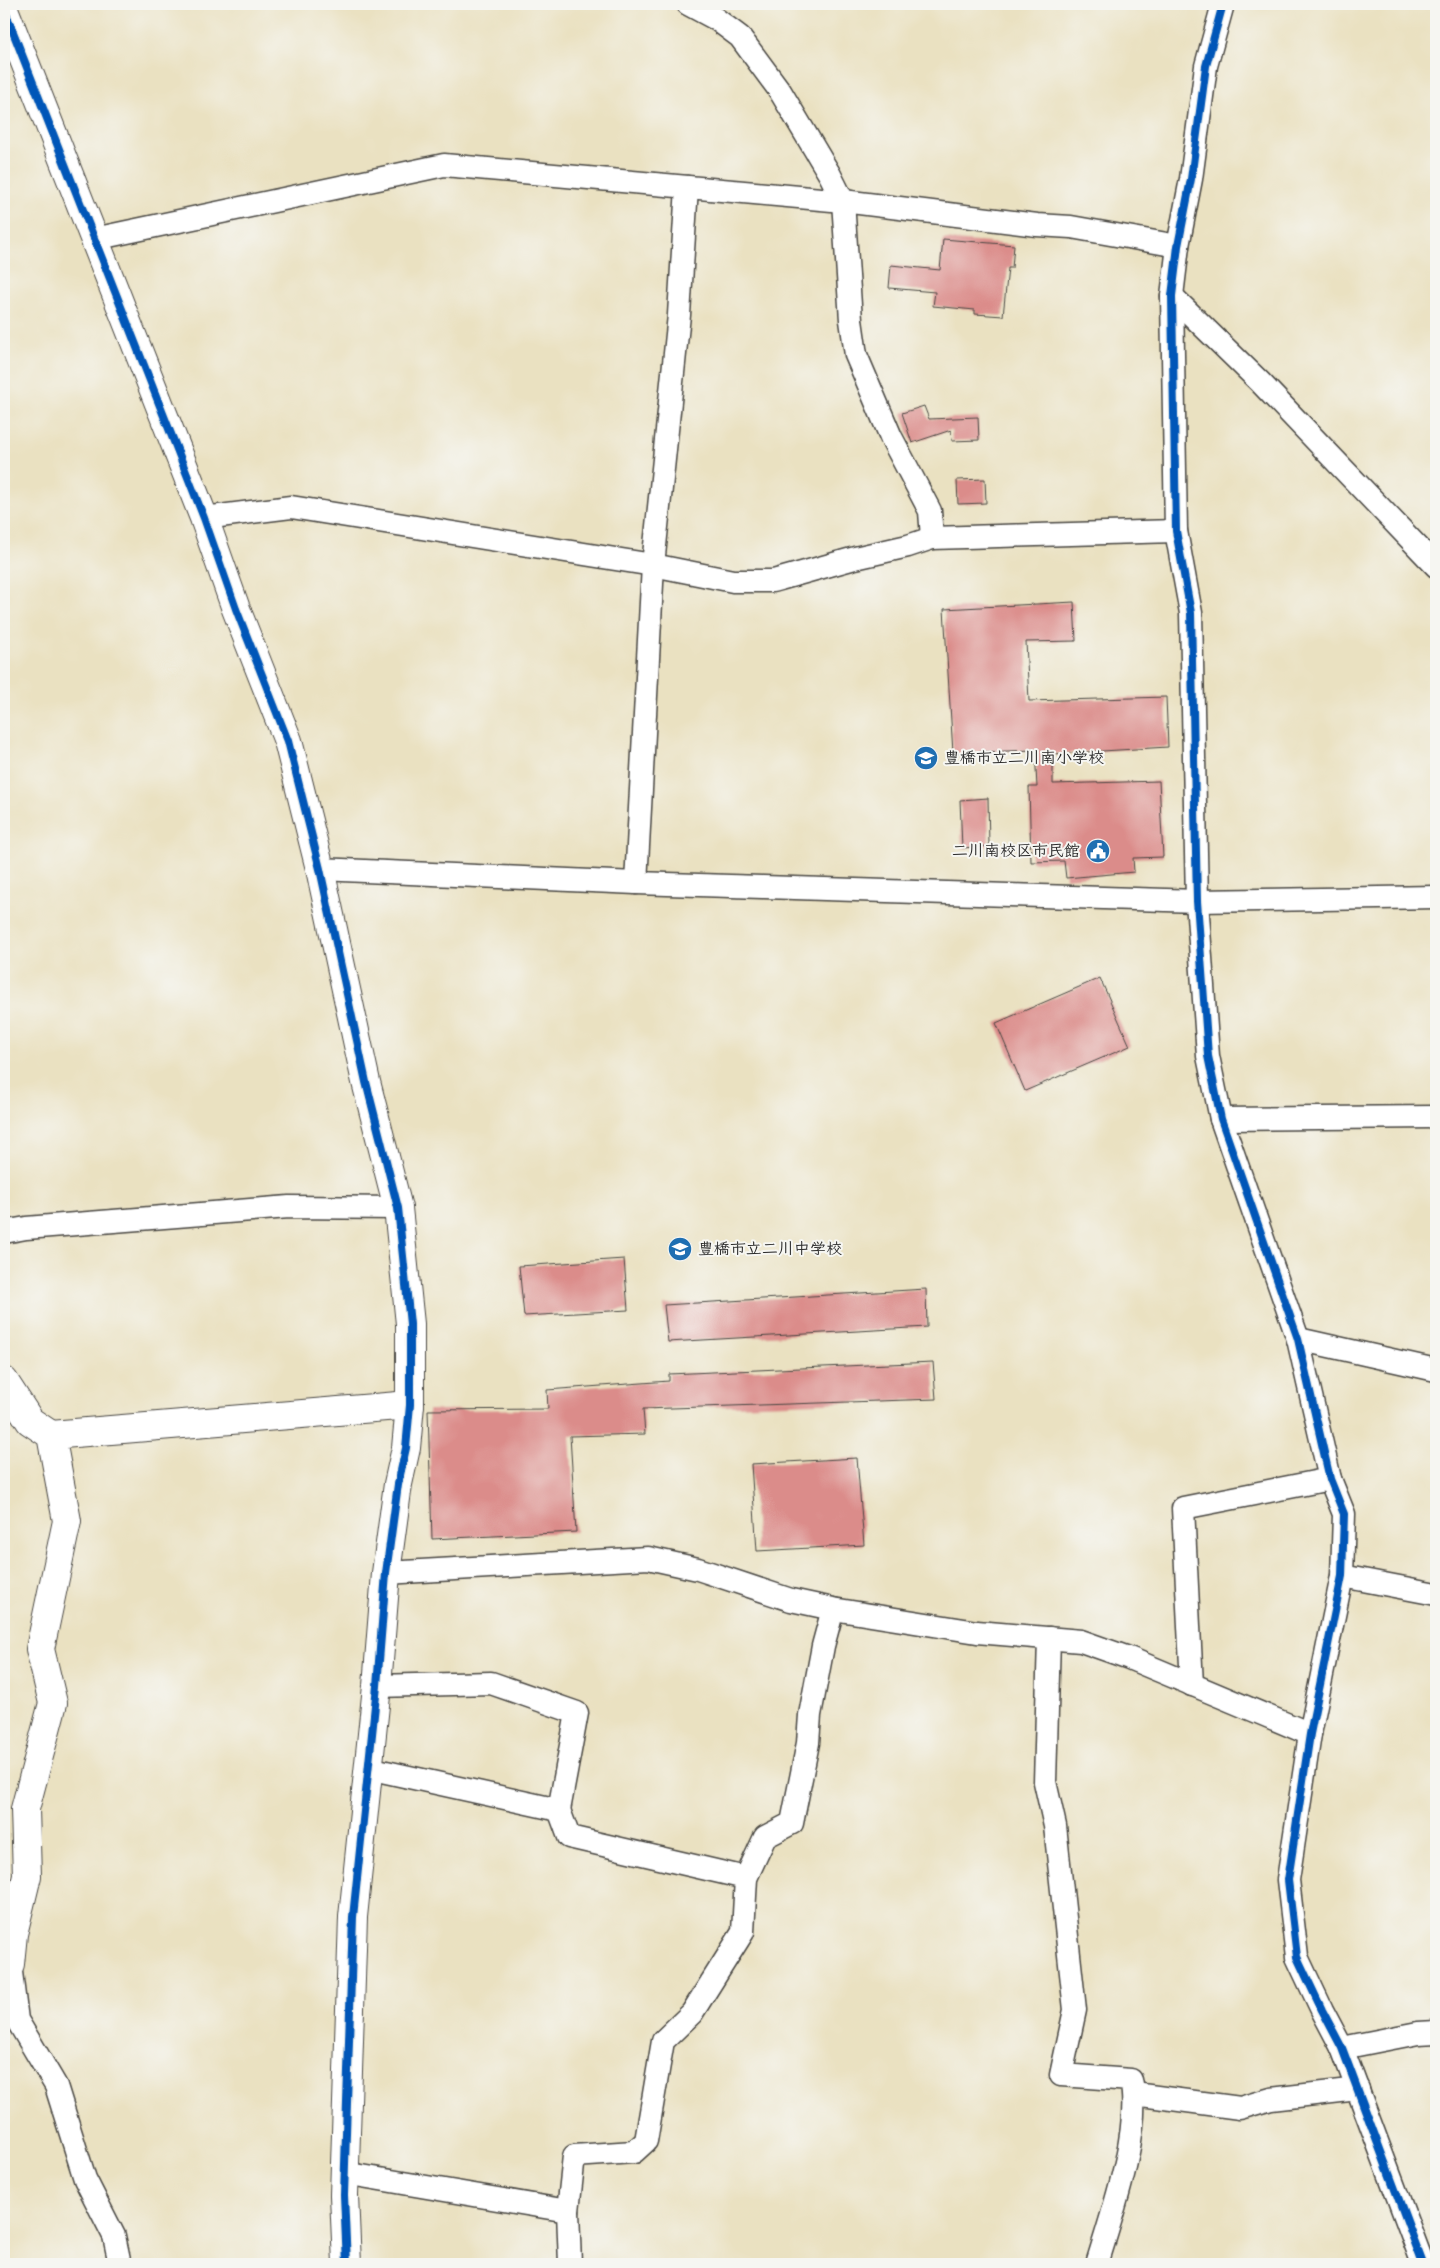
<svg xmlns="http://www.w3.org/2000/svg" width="1440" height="2268" font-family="Mynerve,'Klee One',sans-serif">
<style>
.building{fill:#db8c8a}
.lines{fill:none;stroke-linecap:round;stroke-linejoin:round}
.street-casing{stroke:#484642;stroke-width:25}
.secondary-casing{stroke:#484642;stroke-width:30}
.street{stroke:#fff;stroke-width:22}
.secondary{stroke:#fff;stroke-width:28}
.cycleway-casing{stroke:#f6f6f2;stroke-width:11}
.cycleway{stroke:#0057b8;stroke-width:8}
.labels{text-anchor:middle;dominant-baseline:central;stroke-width:4;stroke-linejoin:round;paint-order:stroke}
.poi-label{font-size:16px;font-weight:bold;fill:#2b2b2b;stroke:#f6f6f2;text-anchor:start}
</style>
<rect width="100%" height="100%" fill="#f6f6f2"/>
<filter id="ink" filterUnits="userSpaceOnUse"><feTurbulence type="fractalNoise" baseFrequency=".02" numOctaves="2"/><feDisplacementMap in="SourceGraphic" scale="10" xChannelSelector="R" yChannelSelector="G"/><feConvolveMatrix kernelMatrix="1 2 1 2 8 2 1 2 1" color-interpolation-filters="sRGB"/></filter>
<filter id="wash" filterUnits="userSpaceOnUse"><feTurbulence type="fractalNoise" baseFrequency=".0096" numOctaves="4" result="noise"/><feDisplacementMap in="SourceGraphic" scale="20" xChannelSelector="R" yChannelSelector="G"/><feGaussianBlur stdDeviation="1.12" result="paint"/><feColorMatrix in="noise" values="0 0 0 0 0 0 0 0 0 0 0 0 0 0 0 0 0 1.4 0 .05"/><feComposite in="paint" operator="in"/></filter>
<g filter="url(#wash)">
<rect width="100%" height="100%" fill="#eae1c1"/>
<g id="blocks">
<!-- building -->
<g class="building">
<path d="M943,239L1014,245L1012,268H1008L1003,316L975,314V310L933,306L935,292L889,288L891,265L940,270Z"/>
<path d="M924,406L929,419L978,417L979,440L952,441L951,430L912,443L902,413Z"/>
<path d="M985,479L986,503L958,504L957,480Z"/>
<path d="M1074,602L1076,641L1026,642L1029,701L1166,697L1168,747L1053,754V784L1159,781L1163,857L1133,858L1134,872L1066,878L1064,861L1031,862L1029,787H1037L1035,750L953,753L944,609Z"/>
<path d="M988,798L989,846L962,848L960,800Z"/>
<path d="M1100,978L1130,1046L1025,1091L996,1023Z"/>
<path d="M624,1259L628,1310L524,1316L519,1266Z"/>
<path d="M926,1289L927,1327L668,1342L664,1305Z"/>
<path d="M933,1362L936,1399L643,1409L645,1434L570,1436L576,1532L432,1539L428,1410L548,1409L547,1390L669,1381V1374Z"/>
<path d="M857,1458L864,1545L757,1551L751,1464Z"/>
</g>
</g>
</g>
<g filter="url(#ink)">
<use href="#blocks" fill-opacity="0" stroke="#484642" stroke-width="1"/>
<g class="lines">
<!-- street casing -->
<g class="street-casing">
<g id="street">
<path d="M688,4L716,19L740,37L780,91L830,175L843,201L851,320L856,355L891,437L930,511L932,538"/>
<path d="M1223,4L1206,66L1191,179L1178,246L1172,296L1176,531L1191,613L1197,901L1208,1056L1221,1119L1298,1339L1330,1479L1344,1514L1342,1576L1310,1734L1288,1880L1297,1957L1322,2010L1342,2048L1423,2264"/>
<path d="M94,239L444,165L843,201L1037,225L1071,227L1178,246"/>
<path d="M1172,296L1260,382L1436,566"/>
<path d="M204,518L291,507L653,565L733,581H773L855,558L908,546L932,538L1176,531"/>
<path d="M320,869L636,883L1197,901L1436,897"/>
<path d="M636,883L653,565L679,315L687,187"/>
<path d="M1221,1119L1436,1117"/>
<path d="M4,1232L26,1228L289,1207L398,1208"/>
<path d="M1298,1339L1436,1370"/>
<path d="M386,1573L648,1558L698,1569L791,1600L833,1609L977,1632L1081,1641L1129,1658L1310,1734"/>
<path d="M1342,1576L1436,1594"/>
<path d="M1049,1638L1045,1782L1055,1826L1075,2010L1061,2075L1131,2080C1142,2130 1112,2214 1097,2264"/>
<path d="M1192,1685L1183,1508L1330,1479"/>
<path d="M377,1686L491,1683L577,1713L559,1810"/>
<path d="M368,1768L559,1810L569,1837L746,1878"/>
<path d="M4,1964H10L17,2020L56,2086L85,2179L114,2236L120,2264"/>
<path d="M1342,2048L1418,2033L1436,2032"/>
<path d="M1134,2094L1240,2108L1271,2099L1358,2089"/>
<path d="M344,2173L568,2211"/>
<path d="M570,2264L568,2211L574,2156L634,2152L646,2141L663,2041L692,2013L743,1932L746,1878L765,1837L792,1823L808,1743L810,1715L823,1646L833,1609"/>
</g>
</g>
<!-- secondary casing -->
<g class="secondary-casing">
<g id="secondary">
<path d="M4,9L204,518L236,609L288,741L320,869L366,1082L398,1208L410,1324V1405L406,1448L398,1484L386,1573L377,1686L353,1917L344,2195L347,2264"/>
<path d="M4,1381L30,1421L51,1435L67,1521L40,1649L53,1703L25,1809L27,1876L13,1934L10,1964"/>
<path d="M51,1435L410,1405"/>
</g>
</g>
<!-- street -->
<use href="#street" class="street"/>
<!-- secondary -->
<use href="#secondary" class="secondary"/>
<!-- cycleway casing -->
<g class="cycleway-casing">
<g id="cycleway">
<path d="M1223,4L1206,66L1191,179L1178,246L1172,296L1176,531L1191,613L1197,901L1208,1056L1221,1119L1298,1339L1330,1479L1344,1514L1342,1576L1310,1734L1288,1880L1297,1957L1322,2010L1342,2048L1423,2264"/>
<path d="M4,9L204,518L236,609L288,741L320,869L366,1082L398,1208L410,1324V1405L406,1448L398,1484L386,1573L377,1686L353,1917L344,2195L347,2264"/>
</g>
</g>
<!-- cycleway -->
<use href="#cycleway" class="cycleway"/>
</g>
</g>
<!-- icons -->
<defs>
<g id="school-disc" transform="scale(1.25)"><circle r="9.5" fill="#1f6fb2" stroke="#f6f6f2"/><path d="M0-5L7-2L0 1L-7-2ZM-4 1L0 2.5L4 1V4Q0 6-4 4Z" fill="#fff"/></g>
<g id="civic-disc" transform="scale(1.25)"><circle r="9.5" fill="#1f6fb2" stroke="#f6f6f2"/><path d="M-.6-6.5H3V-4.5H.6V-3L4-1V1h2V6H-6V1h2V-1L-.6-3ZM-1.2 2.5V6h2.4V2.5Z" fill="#fff"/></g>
</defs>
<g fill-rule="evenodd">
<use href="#school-disc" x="926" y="758"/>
<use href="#civic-disc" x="1098" y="851"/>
<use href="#school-disc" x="680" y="1249"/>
</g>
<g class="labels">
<!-- poi labels -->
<g class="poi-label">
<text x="944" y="758">豊橋市立二川南小学校</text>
<text x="1080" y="851" text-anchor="end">二川南校区市民館</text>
<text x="698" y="1249">豊橋市立二川中学校</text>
</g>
</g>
<!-- margin -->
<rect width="1440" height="2268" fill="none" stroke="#f6f6f2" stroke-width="20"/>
</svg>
